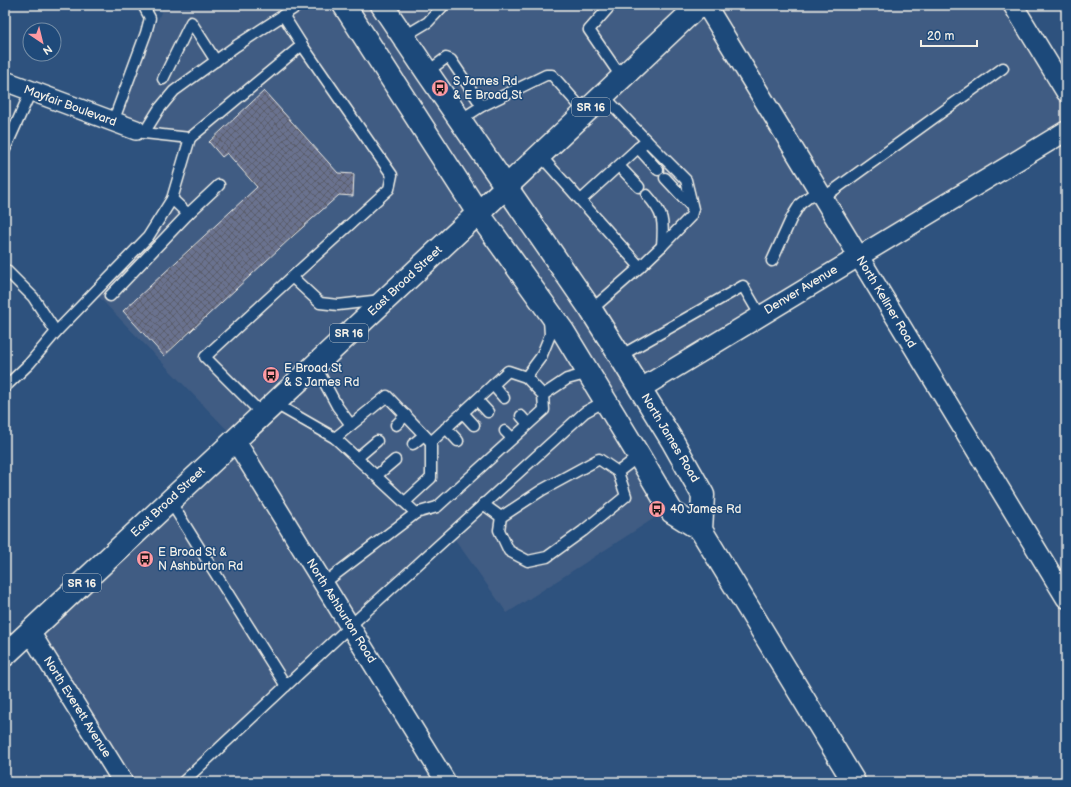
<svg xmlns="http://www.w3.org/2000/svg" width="1071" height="787" font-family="'Balsamiq Sans',sans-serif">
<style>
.built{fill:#405c83}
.building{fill:url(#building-cross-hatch);stroke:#f4f1e8}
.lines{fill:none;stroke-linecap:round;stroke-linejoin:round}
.lane-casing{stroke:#f4f1e8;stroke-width:13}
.street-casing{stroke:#f4f1e8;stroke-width:22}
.primary-casing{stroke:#f4f1e8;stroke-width:25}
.lane{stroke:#1f4a7a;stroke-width:10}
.street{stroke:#1f4a7a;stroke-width:19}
.primary{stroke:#1f4a7a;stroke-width:22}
.labels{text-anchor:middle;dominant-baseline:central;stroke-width:3;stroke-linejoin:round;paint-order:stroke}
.shield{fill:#1f4a7a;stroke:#b4bfc7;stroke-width:1}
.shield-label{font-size:11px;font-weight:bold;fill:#f4f1e8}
.poi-label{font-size:12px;fill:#f4f1e8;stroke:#1f4a7a;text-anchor:start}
.street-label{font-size:12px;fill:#f4f1e8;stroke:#1f4a7a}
</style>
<defs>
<pattern id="building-cross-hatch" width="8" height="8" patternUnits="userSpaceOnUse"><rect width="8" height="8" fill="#6b728f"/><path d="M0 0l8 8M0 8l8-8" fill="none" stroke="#5a5d6a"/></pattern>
</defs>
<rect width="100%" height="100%" fill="#2e527e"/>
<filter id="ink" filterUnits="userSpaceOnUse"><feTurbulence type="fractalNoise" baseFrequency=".025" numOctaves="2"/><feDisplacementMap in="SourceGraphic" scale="8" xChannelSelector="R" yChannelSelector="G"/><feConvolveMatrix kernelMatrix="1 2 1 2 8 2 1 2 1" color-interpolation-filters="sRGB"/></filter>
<g filter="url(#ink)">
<!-- built -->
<path class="built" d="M164,5H1025L1018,12L1066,93V137L615,393L681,501L507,613L449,531L183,782H126L27,629L239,442L97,295L148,237L190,138L116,122Z"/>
<!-- building -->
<path class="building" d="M264,91L338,173L354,174L353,196L339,195L294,235L164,356L123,311L257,187L227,153L222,157L209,142Z"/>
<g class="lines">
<!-- lane casing -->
<g class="lane-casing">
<g id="lane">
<path d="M611,5L589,30L622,78"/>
<path d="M283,15L302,45"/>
<path d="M403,37L428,22L444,5"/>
<path d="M427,72L446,58L451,60L482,106L460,120"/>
<path d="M163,79L191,22L216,61"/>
<path d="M482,106L546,75H552L585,112"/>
<path d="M113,122L146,33L150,18L143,5"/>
<path d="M136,130L144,133L190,138L302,45L392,175L389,189L292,277L205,357L263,415"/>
<path d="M144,133L159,109L174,91L236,46L299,5"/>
<path d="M638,148L658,170"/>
<path d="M5,149L31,91"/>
<path d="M540,155L640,267"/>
<path d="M619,166L639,187"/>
<path d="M665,178L692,207"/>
<path d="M647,195C664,214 664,221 662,246"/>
<path d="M823,198L1003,68"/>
<path d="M172,199L188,214"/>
<path d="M581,200L638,148L647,141"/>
<path d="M772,261L792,217L800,204L818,190"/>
<path d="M5,269L33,297L56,332"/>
<path d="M292,277L320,303L338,305L381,300"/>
<path d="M110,296L188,214L219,185"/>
<path d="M591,310L640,267L662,246L691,216L693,209L686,180L647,141L603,95"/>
<path d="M620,356L743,286L760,315"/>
<path d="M315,365L337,406L351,425"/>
<path d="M526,377L541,357L550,335L549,319"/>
<path d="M493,385L504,398"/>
<path d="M5,387L29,364L56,332L148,237L172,199L190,138"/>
<path d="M543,395L567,379L582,375L591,377"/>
<path d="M477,400L488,412"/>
<path d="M274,403L335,438L416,513L324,583"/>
<path d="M463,413L474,425"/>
<path d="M521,416L528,424"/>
<path d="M396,425L406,415"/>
<path d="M446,428L458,441"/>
<path d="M505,431L512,438"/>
<path d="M335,438L387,396L431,442L508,371L526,377L543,395L544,410L437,507L416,513"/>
<path d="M413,444L424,435"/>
<path d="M357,458L377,441"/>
<path d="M599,459L618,472L626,496L583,531L547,557L528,561L509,551L499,530L501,517L542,490Z"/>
<path d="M618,472L639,456"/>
<path d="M376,476L395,460"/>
<path d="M170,501L286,686"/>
<path d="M405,502L431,478V442"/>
<path d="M483,504L501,517"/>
<path d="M183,782L350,626L585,412L605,401"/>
</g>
</g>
<!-- street casing -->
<g class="street-casing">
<g id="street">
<path d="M706,5L1066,598"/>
<path d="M1013,5L1066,92"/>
<path d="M5,81L136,130"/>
<path d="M640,389L1066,131"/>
<path d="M235,440L446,782"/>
<path d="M30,632L123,782"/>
</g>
</g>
<!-- primary casing -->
<g class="primary-casing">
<g id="primary">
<path d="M344,5L478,213L563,331L639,456L672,512L701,530"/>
<path d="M382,5L427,72L591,310L620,356L673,442L703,495L701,530L854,782"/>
<path d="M5,655L506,187L699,5"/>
</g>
</g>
<!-- lane -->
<use href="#lane" class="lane"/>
<!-- street -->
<use href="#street" class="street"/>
<!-- primary -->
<use href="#primary" class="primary"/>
</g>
</g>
<!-- icons -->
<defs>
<g id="bus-disc" transform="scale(0.9)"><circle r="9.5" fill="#ff9aa2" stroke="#1f4a7a"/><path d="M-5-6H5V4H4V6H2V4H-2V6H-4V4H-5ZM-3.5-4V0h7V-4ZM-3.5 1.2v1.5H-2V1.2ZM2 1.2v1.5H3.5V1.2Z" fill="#111"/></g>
</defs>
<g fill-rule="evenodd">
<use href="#bus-disc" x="440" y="88"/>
<use href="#bus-disc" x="271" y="375"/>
<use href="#bus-disc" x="657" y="509"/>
<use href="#bus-disc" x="145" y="559"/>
</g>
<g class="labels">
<!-- shield labels -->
<g class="shield">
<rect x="572" y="98" width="38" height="18" rx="3"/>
<rect x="330" y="324" width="38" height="18" rx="3"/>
<rect x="63" y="574" width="38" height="18" rx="3"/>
</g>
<g class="shield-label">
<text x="591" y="107">SR 16</text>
<text x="349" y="333">SR 16</text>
<text x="82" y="583">SR 16</text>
</g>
<!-- poi labels -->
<g class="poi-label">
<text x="453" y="81">S James Rd<tspan x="453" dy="14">&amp; E Broad St</tspan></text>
<text x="284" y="368">E Broad St<tspan x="284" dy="14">&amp; S James Rd</tspan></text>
<text x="670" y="509">40 James Rd</text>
<text x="158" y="552">E Broad St &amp;<tspan x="158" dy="14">N Ashburton Rd</tspan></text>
</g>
<!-- street labels -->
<g class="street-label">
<text transform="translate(70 106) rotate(20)">Mayfair Boulevard</text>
<text transform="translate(405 281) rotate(-43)">East Broad Street</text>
<text transform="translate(801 290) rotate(-31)">Denver Avenue</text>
<text transform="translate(886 302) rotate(59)">North Kellner Road</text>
<text transform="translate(670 438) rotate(59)">North James Road</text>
<text transform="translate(168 502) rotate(-43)">East Broad Street</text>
<text transform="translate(341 611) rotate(58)">North Ashburton Road</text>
<text transform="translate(77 707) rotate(58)">North Everett Avenue</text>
</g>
</g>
<!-- margin -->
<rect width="1071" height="787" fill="none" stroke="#1f4a7a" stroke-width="20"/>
<rect x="10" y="10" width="1051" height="767" fill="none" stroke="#f4f1e8" stroke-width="1.5" filter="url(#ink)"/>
<!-- north arrow -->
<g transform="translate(42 42) rotate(145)"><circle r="19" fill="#1f4a7a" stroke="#748da6"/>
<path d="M0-3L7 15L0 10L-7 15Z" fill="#ff9aa2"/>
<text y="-6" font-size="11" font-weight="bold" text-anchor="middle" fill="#f4f1e8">N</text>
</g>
<!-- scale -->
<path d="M921 40v6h56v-6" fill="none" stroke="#f4f1e8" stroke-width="2"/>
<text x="927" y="40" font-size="12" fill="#f4f1e8" stroke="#1f4a7a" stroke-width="3" paint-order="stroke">20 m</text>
</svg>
